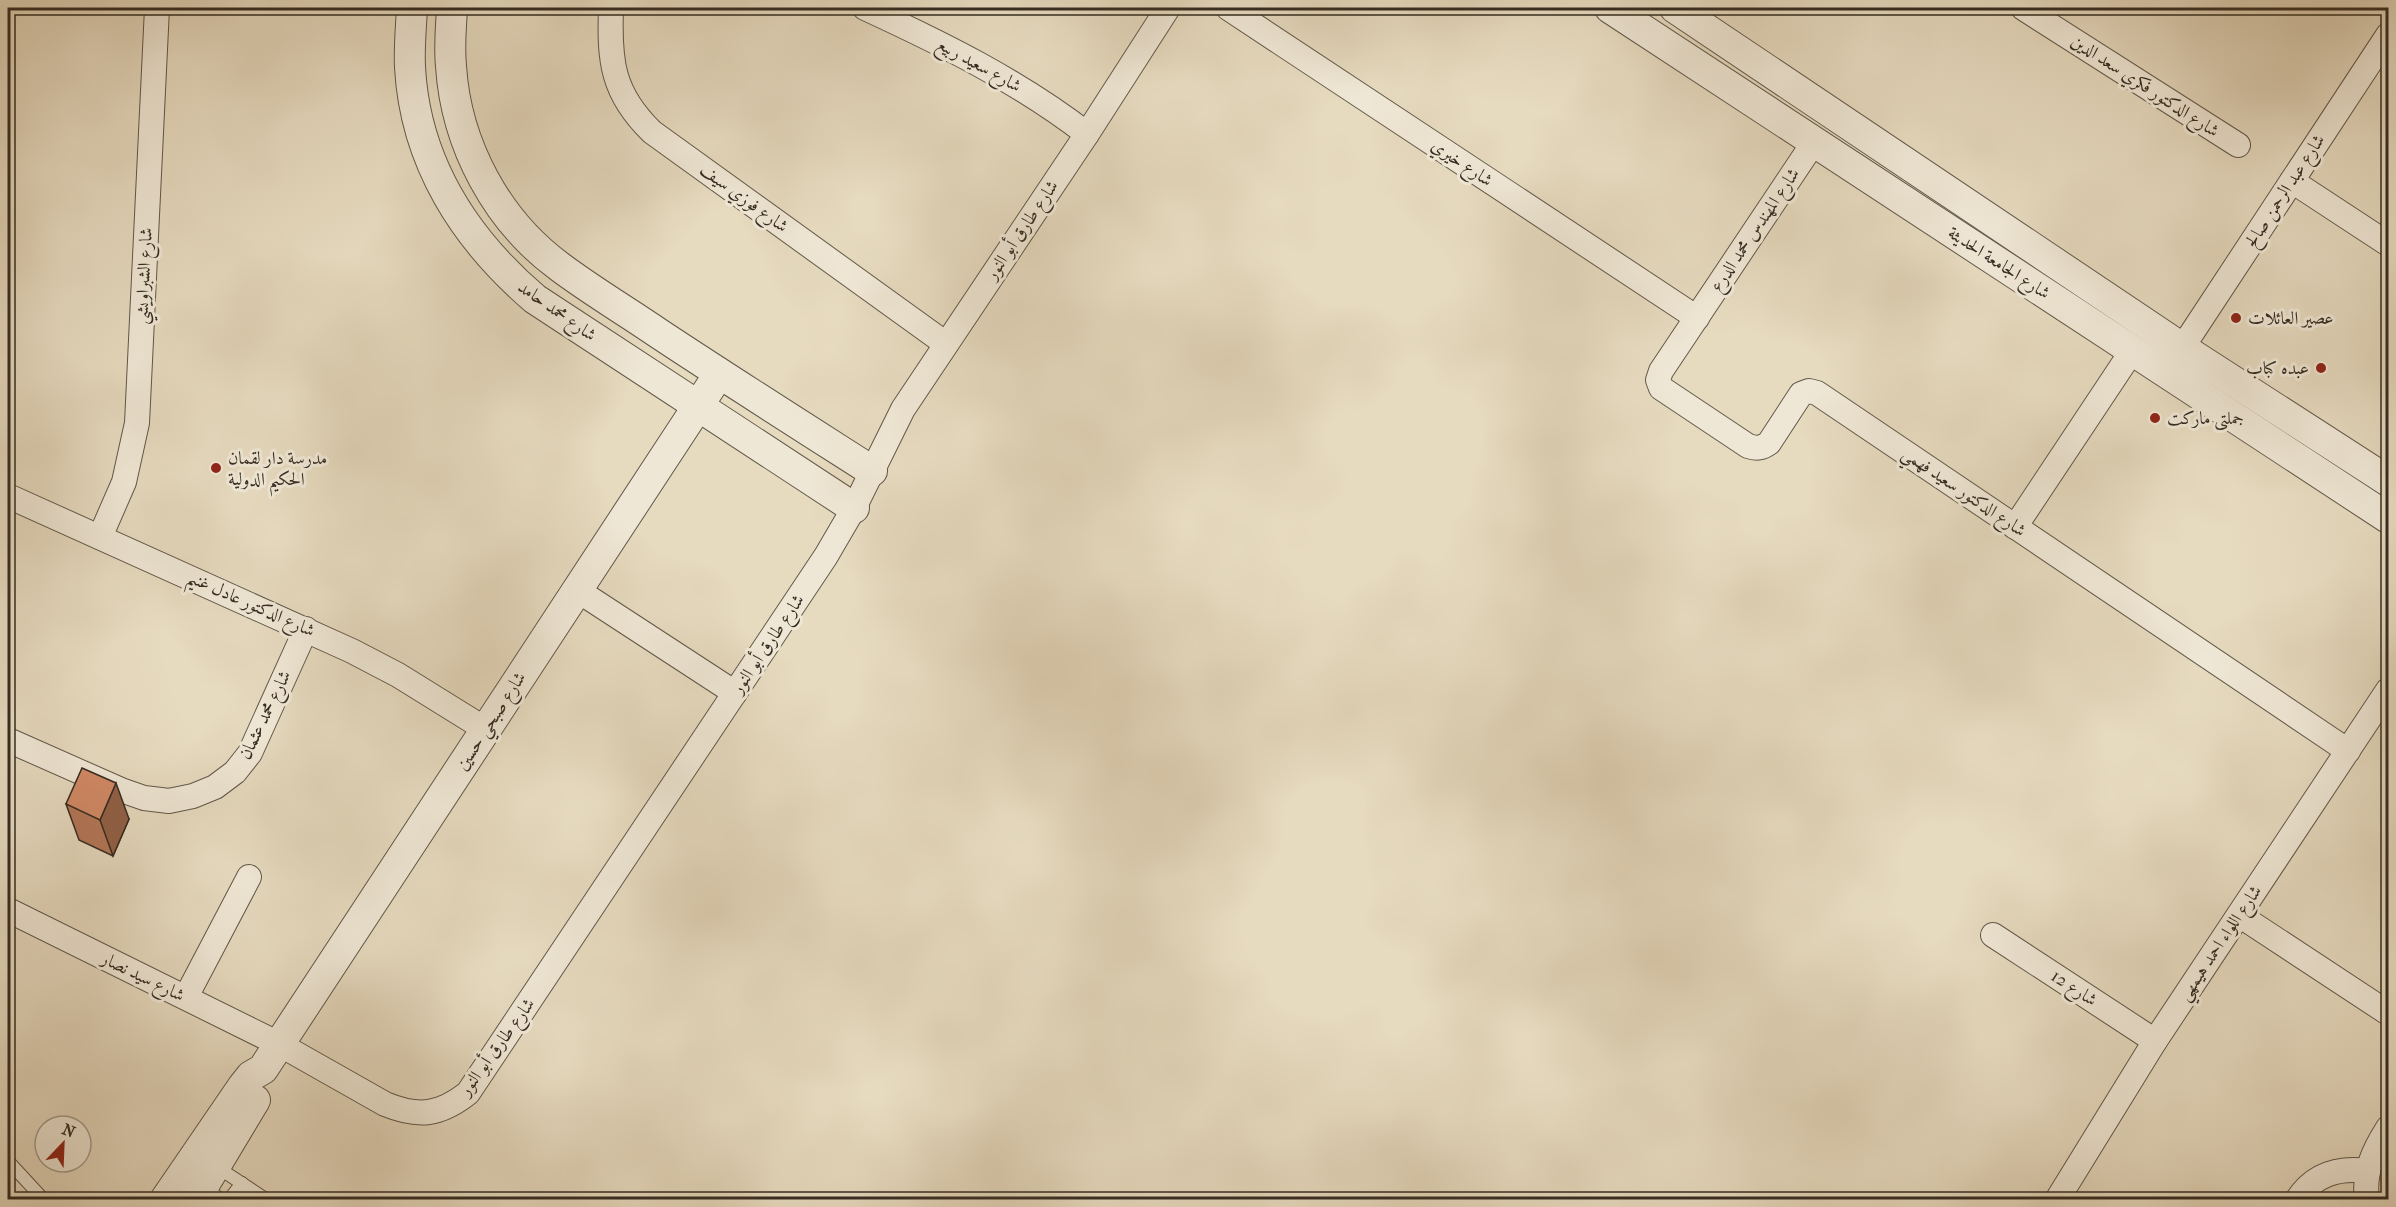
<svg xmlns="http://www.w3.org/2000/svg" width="2396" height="1207" font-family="'IM FELL French Canon',Amiri,serif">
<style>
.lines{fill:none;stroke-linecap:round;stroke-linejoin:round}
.service-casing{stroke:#615849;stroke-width:14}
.minor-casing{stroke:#615849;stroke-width:26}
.tertiary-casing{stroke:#615849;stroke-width:32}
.service{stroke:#efe7d5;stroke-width:12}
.minor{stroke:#efe7d5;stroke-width:24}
.tertiary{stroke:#efe7d5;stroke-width:30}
.wall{fill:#b47758;stroke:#352c22;stroke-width:1.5}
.shaded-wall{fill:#926147;stroke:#352c22;stroke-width:1.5}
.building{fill:#d18a66;stroke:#352c22;stroke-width:1.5}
.poi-dot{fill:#8f2418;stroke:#efe7d5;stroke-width:2}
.labels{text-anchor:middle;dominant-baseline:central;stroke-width:6;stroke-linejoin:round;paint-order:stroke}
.street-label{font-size:18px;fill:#352c22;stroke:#efe7d5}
.poi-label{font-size:18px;fill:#352c22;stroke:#efe7d5;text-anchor:start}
</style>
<rect width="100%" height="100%" fill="#e6dabf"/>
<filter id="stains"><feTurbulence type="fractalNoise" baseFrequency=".00333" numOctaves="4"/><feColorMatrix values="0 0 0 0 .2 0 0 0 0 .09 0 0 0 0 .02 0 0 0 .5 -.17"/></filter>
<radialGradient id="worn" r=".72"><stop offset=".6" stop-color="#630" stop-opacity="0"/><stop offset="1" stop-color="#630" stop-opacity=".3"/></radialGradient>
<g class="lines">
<!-- service casing -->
<g class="service-casing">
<g id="service">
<path d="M8,1161L44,1200"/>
<path d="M217,1167L267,1200"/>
<path d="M204,1188L222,1200"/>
<path d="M229,1200L242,1183"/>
</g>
</g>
<!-- minor casing -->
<g class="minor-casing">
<g id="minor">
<path d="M611,8C609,61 612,93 652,132L946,344"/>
<path d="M865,8C943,44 1018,81 1087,134"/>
<path d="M1228,8L1697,318"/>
<path d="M2023,8L2238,145"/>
<path d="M1814,142L1661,371L1658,380L1661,388L1748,446C1757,449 1762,448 1769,443L1801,394L1809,391L1817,393L2348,751"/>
<path d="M2292,181L2388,244"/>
<path d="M2182,348L2388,35"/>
<path d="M8,496L352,651L398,675L485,729"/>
<path d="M2015,527L2132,351"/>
<path d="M100,537L124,482L137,423L157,8"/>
<path d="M577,590L735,693"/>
<path d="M8,740L121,790L144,798L169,801L193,796L215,787L235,772L250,753L306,629"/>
<path d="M8,910L279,1044L385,1104C419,1118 440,1115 468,1093L826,556L854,508L903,409L1087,134L1168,8"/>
<path d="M2239,915L2388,1013"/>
<path d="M1993,935L2155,1041"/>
<path d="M186,997L249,877"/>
<path d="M2057,1200L2155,1041L2388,690"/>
<path d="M2297,1200C2314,1174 2338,1167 2368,1171"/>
<path d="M2367,1200C2363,1172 2374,1150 2388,1128"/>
</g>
</g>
<!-- tertiary casing -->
<g class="tertiary-casing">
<g id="tertiary">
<path d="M412,8C411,27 409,48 410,67C415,162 465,239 535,299L854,508"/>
<path d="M452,8C451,27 449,47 451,66C456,145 497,221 560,267C592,291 626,311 658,333C729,380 800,425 872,471"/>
<path d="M1610,8L2388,518"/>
<path d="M1675,8L2182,348L2388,481"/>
<path d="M165,1200L243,1086L251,1076L263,1069L719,374"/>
<path d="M195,1200L255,1100"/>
</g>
</g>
<!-- service -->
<use href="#service" class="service"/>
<!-- minor -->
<use href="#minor" class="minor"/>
<!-- tertiary -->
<use href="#tertiary" class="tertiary"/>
</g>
<!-- wall -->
<path class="wall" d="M66,804L129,819L113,856L79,840Z"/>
<!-- shaded-wall -->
<path class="shaded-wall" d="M116,783L129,819L113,856L100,820Z"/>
<!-- building -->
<path class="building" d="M82,768L116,783L100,820L66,804Z"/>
<!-- markers -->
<g class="poi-dot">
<circle cx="2236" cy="318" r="6"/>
<circle cx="2321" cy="368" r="6"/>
<circle cx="2155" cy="418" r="6"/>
<circle cx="216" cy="468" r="6"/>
</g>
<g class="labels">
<!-- street labels -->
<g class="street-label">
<text transform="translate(979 65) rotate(29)">شارع سعيد ربيع</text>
<text transform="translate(2145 86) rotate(33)">شارع الدكتور فكري سعد الدين</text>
<text transform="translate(1462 163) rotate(34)">شارع خيري</text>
<text transform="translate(2285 191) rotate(-57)">شارع عبد الرحمن صالح</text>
<text transform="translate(744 198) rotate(36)">شارع فوزي سيف</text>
<text transform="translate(1022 230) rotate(-56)">شارع طارق أبو النور</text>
<text transform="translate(1755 230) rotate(-56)">شارع المهندس محمد الدرع</text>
<text transform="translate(1999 263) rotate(33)">شارع الجامعة الحديثة</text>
<text transform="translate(144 276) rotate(-87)">شارع الشبراويشي</text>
<text transform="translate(557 311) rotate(35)">شارع محمد حامد</text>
<text transform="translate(1964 492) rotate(34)">شارع الدكتور سعيد فهمي</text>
<text transform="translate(251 604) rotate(24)">شارع الدكتور عادل غنيم</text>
<text transform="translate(768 644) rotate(-56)">شارع طارق أبو النور</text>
<text transform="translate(265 715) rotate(-64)">شارع محمد عثمان</text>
<text transform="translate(491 721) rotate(-57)">شارع صبحي حسين</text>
<text transform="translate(2220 943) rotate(-56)">شارع اللواء احمد هيمهي</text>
<text transform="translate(143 977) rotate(26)">شارع سيد نصار</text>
<text transform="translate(2074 988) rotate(33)">شارع 12</text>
<text transform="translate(497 1047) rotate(-54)">شارع طارق أبو النور</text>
</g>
<!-- poi labels -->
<g class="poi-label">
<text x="2248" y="318">عصير العائلات</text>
<text x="2309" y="368" text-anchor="end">عبده كباب</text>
<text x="2167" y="418">جملتى ماركت</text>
<text x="228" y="458">مدرسة دار لقمان<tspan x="228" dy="21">الحكيم الدولية</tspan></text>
</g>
</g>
<!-- margin -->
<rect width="2396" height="1207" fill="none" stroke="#e6dabf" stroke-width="30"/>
<rect x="9" y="9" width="2378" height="1189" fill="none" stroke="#352c22" stroke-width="3"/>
<rect x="15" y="15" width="2366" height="1177" fill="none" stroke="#352c22" stroke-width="1.5"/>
<!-- north arrow -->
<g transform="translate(63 1144) rotate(23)"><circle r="28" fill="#efe7d5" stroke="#a59c8d" stroke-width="1.5"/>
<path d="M0-4.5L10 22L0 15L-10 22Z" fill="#8f2418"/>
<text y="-9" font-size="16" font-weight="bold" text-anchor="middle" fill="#352c22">N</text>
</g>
<rect width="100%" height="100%" filter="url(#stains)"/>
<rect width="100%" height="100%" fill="url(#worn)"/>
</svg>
